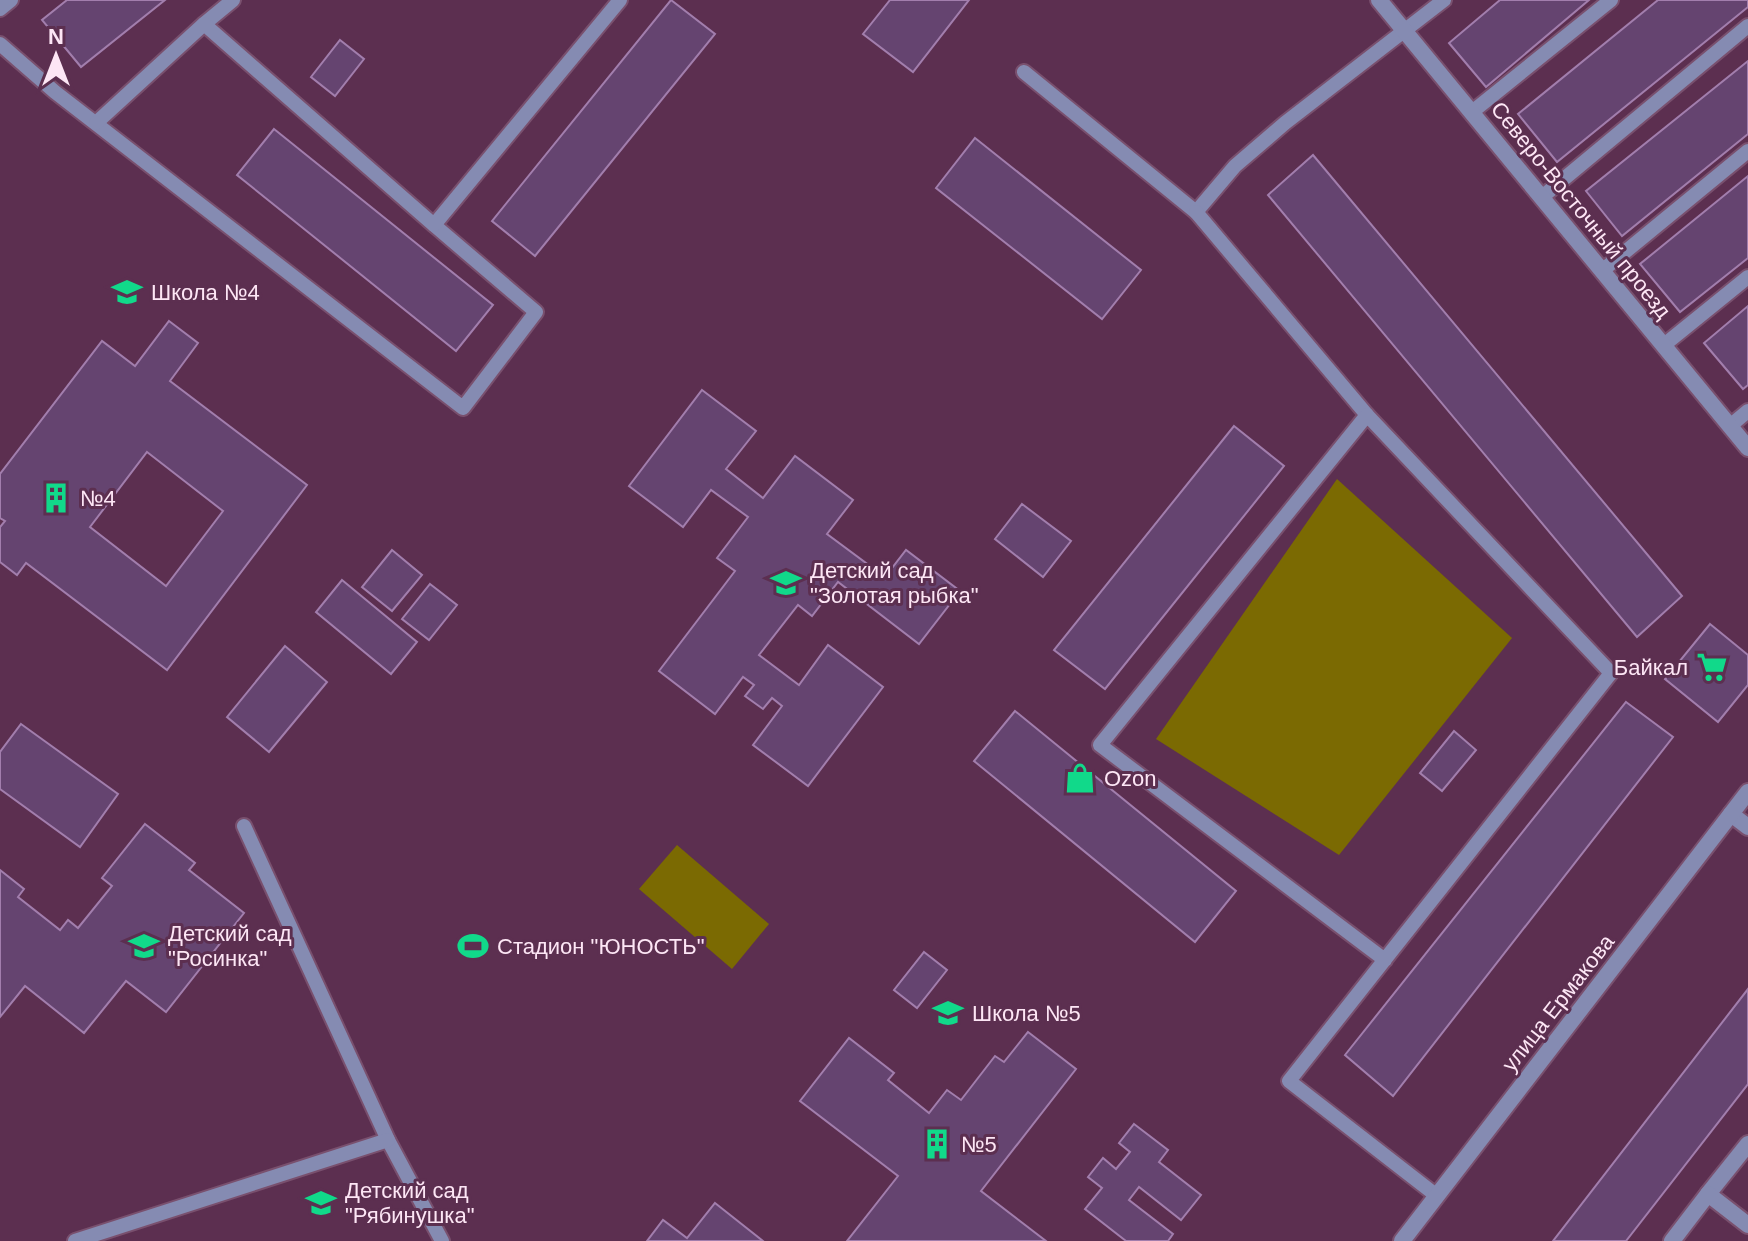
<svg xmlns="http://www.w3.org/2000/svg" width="1748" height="1241" font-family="Arial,sans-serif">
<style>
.green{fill:#7b6a02}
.building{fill:#654470;stroke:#a27ead;stroke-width:2;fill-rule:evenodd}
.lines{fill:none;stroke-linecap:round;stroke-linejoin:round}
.service-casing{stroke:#79506e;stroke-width:18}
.minor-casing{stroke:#79506e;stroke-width:20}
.tertiary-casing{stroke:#79506e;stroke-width:20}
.service{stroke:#858bb2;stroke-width:14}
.minor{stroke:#858bb2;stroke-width:16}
.tertiary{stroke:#858bb2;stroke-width:16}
.labels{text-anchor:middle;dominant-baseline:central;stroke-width:6;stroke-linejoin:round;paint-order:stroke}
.street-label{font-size:22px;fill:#fde6f5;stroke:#5c2f50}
.poi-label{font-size:22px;fill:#fde6f5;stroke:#5c2f50;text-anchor:start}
</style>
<rect width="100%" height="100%" fill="#5c2f50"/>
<!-- green -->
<g class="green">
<path d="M1337,479L1512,638L1339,855L1156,739Z"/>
<path d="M677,845L769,924L732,969L639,889Z"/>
</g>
<!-- building -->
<g class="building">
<path d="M67,0H165L81,67L42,20Z"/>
<path d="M671,0L715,34L535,256L492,221Z"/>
<path d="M890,0H969L913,72L863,34Z"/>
<path d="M1500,0H1589L1486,87L1449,43Z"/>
<path d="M1658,0H1748V7L1557,162L1518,114Z"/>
<path d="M340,40L364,59L335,96L311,77Z"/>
<path d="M1748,61V134L1622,236L1586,191Z"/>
<path d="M274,129L493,305L456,351L237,175Z"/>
<path d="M975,138L1141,270L1102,319L936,188Z"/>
<path d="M1313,155L1682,596L1637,637L1268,195Z"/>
<path d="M1748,176V258L1680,312L1640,264Z"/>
<path d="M1748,306V385L1743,389L1704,343Z"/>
<path d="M169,321L198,343L170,381L307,485L167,670L26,563L17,575L0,562V527L5,521L0,518V474L102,341L135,366ZM147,452L223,511L166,586L90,527Z"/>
<path d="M702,390L756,431L726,469L763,498L795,456L853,500L827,534L885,577L906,550L960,591L919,644L838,582L812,616L798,605L759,655L799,685L828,645L883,687L808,786L753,745L782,706L772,698L763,709L745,696L754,685L743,677L715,714L659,671L735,571L717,558L748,517L711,490L683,527L629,486Z"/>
<path d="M1234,426L1284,466L1105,689L1054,650Z"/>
<path d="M1022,504L1071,541L1043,577L995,539Z"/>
<path d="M392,550L422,575L392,611L362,587Z"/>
<path d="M342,580L417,642L391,674L316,612Z"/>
<path d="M430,584L457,605L429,640L402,619Z"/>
<path d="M1710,624L1748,655V685L1718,722L1665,679Z"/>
<path d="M285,646L327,682L269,752L227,717Z"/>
<path d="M1626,702L1673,737L1393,1096L1345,1055Z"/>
<path d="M1015,711L1236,891L1195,942L974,761Z"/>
<path d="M21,724L118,794L80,847L0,789V752Z"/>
<path d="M1454,731L1476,750L1442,791L1420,773Z"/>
<path d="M145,824L195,863L189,870L244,913L166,1012L126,981L84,1033L25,986L0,1017V870L24,889L18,897L60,930L68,920L78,928L112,886L102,878Z"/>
<path d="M924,952L947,970L917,1008L894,990Z"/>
<path d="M1748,989V1084L1626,1241H1553Z"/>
<path d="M1028,1032L1076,1069L981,1191L1046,1241H847L898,1176L800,1101L849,1038L894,1073L888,1080L929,1113L947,1090L961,1100L995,1056L1004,1062Z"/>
<path d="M1134,1124L1168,1150L1159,1162L1201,1195L1181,1220L1139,1187L1129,1200L1173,1234L1168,1241H1126L1085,1209L1102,1188L1088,1177L1103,1158L1116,1169L1130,1152L1119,1143Z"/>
<path d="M715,1203L763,1241H647L663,1220L687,1238Z"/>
</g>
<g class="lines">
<!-- service casing -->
<g class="service-casing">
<g id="service">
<path d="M0,9L11,0"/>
<path d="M204,24L233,0"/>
<path d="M0,44L55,92L463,408L536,312L434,225"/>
<path d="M1024,72L1196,212L1235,166L1285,123L1444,0"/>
<path d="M1472,112L1611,0"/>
<path d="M96,123L204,24L434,225L620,0"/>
<path d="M1542,197L1748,26"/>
<path d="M1196,212L1367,415"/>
<path d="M1603,270L1748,151"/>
<path d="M1664,345L1748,277"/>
<path d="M1730,426L1748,411"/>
<path d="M244,826L388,1140L442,1241"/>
<path d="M1385,960L1100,745L1367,415L1611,673L1289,1081L1437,1196"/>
<path d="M75,1241L388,1140"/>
</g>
</g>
<!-- minor casing -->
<g class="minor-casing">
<g id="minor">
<path d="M1731,814L1748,827"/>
<path d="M1708,1194L1748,1144"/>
<path d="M1672,1241L1708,1194L1748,1225"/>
</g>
</g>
<!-- tertiary casing -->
<g class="tertiary-casing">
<g id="tertiary">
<path d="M1379,0L1748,448"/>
<path d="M1402,1241L1748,792"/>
</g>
</g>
<!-- service -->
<use href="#service" class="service"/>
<!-- minor -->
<use href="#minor" class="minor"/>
<!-- tertiary -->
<use href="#tertiary" class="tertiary"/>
</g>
<!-- icons -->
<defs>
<g id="school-bare" transform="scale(2.4)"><path d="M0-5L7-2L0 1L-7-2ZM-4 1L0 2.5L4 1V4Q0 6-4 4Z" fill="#11d98a" stroke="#5c2f50" stroke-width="2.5" paint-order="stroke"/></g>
<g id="building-bare" transform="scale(2.4)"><path d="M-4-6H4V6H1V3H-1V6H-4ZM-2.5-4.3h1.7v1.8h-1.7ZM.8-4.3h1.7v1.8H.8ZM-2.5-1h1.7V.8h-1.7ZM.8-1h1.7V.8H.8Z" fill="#11d98a" stroke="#5c2f50" stroke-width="2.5" paint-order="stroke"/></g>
<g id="supermarket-bare" transform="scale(2.4)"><path d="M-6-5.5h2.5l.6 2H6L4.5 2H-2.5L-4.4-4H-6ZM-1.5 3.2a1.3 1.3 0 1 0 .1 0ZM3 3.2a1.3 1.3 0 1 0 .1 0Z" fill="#11d98a" stroke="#5c2f50" stroke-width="2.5" paint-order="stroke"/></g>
<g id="shop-bare" transform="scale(2.4)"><path d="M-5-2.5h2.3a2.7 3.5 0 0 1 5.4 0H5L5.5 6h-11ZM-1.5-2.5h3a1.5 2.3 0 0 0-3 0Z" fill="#11d98a" stroke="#5c2f50" stroke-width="2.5" paint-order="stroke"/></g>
<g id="stadium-bare" transform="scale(2.4)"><path d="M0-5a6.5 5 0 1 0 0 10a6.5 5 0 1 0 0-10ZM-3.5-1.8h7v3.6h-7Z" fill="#11d98a" stroke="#5c2f50" stroke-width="2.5" paint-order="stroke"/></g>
</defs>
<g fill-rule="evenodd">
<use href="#school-bare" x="127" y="292"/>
<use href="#building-bare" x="56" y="498"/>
<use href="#school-bare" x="786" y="583"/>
<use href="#supermarket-bare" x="1712" y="667"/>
<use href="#shop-bare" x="1080" y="778"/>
<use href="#school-bare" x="144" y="946"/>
<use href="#stadium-bare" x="473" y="946"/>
<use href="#school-bare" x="948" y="1013"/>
<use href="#building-bare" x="937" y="1144"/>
<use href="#school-bare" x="321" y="1203"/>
</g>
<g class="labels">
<!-- street labels -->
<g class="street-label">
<text transform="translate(1581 210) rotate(51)">Северо-Восточный проезд</text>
<text transform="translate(1558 1003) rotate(-52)">улица Ермакова</text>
</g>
<!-- poi labels -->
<g class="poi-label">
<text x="151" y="292">Школа №4</text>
<text x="80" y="498">№4</text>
<text x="810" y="570">Детский сад<tspan x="810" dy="25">"Золотая рыбка"</tspan></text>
<text x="1688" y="667" text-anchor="end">Байкал</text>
<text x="1104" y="778">Ozon</text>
<text x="168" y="933">Детский сад<tspan x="168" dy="25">"Росинка"</tspan></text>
<text x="497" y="946">Стадион "ЮНОСТЬ"</text>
<text x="972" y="1013">Школа №5</text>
<text x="961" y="1144">№5</text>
<text x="345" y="1190">Детский сад<tspan x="345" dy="25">"Рябинушка"</tspan></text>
</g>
</g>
<!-- north arrow -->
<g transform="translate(56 56)" stroke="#5c2f50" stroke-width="6" paint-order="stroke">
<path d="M0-6L14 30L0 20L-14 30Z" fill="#fde6f5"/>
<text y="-12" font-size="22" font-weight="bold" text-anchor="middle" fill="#fde6f5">N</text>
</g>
</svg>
